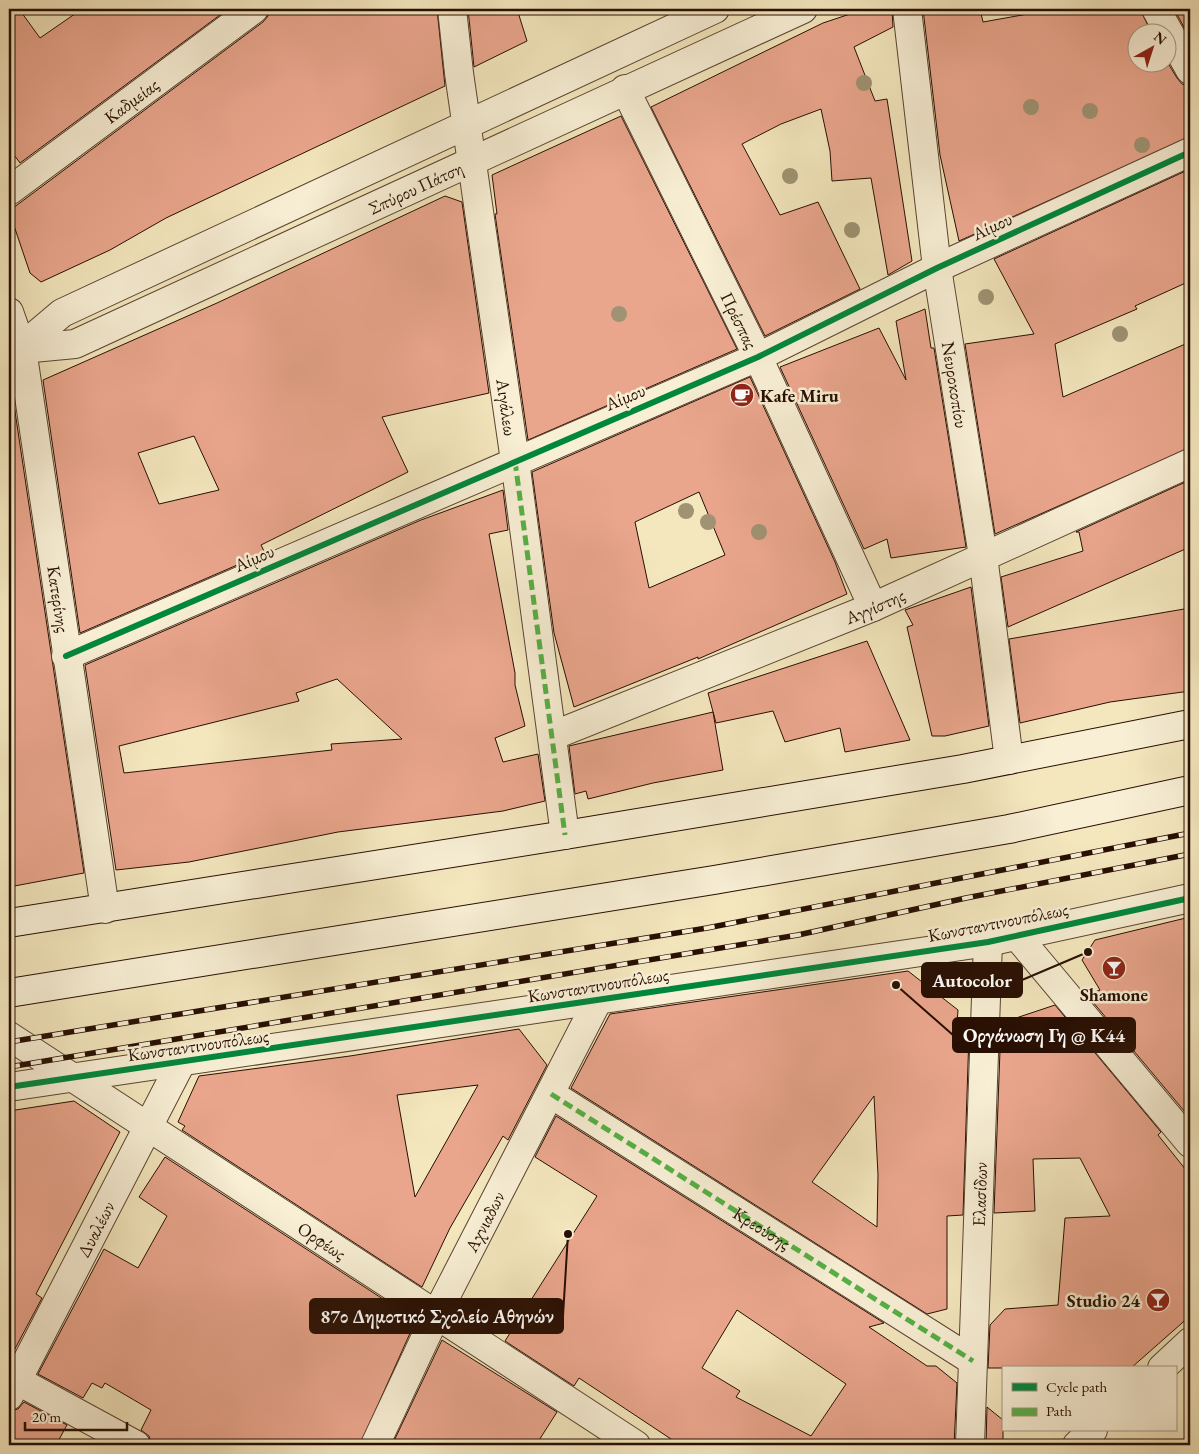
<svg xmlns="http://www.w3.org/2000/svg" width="1199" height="1454" font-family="'EB Garamond',serif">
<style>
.building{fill:#eaa68d;stroke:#270e02;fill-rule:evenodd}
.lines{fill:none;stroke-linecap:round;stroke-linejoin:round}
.pedestrian-casing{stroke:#5a4431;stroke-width:30}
.minor-casing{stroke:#5a4431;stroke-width:30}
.tertiary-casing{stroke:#5a4431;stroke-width:30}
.secondary-casing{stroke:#270e02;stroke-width:30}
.pedestrian{stroke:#f8efd5;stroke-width:28}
.minor{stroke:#f8efd5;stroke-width:28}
.tertiary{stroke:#f8efd5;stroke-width:28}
.secondary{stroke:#f8efd5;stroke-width:28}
.rail-casing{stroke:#270e02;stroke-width:5.5}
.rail{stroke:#f8efd5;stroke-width:4;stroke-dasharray:11;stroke-linecap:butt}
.quiet{stroke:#56b044;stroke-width:5;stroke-dasharray:10 5;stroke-linecap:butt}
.cycleway-casing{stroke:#f8efd5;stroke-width:9}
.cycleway{stroke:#00873e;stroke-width:6}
.tree{fill:#9f9373}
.labels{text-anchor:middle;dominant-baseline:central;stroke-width:5;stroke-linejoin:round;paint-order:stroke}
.street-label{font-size:18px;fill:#270e02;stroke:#f8efd5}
.poi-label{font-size:18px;font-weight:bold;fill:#270e02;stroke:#f8efd5;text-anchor:start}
.leader{fill:none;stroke:#270e02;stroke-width:2}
.callout-dot{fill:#270e02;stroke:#f8efd5;stroke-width:2}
.callout{fill:#270e02;stroke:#270e02;stroke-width:2}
.callout-label{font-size:19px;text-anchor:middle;font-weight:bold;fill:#fff}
</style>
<rect width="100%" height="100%" fill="#f4e7be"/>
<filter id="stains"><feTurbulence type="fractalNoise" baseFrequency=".004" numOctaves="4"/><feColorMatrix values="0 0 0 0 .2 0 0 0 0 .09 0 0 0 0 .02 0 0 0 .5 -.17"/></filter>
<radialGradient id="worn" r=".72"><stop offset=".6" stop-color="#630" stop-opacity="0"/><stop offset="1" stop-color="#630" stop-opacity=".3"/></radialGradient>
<!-- building -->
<g class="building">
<path d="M9,9H19L40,38L82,9H228L20,163L9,148Z"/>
<path d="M269,9H437L445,86L166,218L110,250L41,282L30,273L9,211L263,22L268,16Z"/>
<path d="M468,9H517L527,41L474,67Z"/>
<path d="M865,9H892L893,27L854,47L875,101L887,99L912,261L888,275L871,178L832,181L830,151L821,109L781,124L742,144L780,215L818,202L860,289L765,336L651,107L823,23Z"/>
<path d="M923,9H980L983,22L1056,9H1140L1151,32H1136V62H1166V60L1177,78L1182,84L1190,86V137L959,241L940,155Z"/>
<path d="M1174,9H1190V38Z"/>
<path d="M621,116L737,349L528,440L495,214H497L492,175Z"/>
<path d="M1190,169V281L1135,306L1137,309L1055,344L1063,397L1190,342V448L995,534L965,344L1034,334L994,259Z"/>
<path d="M445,196L462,202L489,393L382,417L408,472L261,545L265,553L80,633L43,380L217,303ZM194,436L219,490L159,504L138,453Z"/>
<path d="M925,309L931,348H934L966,547L891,558L887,539L864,549L780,367L879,328L906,380L896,321Z"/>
<path d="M750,377L835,562L847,594L698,659V657L574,707L554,633L532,472ZM699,492L725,555L649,588L635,522Z"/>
<path d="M9,398H13L84,873L9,887Z"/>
<path d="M1190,480V547L1008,627L1001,577L1083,551L1079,532H1076Z"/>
<path d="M503,490L508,530L489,534L515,673V685L525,726L495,738L503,762L538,754L545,801L503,811L338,832L189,862L116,870L85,665L421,520ZM337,679L402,739L331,744L332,750L124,773L119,746L299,701L296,693Z"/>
<path d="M971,587L989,726L945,736H932L907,627L913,625L905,610Z"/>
<path d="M1190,608V691L1110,702L1020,723L1009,639Z"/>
<path d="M867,641L910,740L845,752L840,728L785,742L773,711L716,723L708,693Z"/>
<path d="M713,712L723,770L653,783L588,799L586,791L575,794L569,746Z"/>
<path d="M1190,917V1108L1185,1112L1087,995L1100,990L1082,960L1095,940Z"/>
<path d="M908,971L958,1010L956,1038L969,1034L963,1215L947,1216V1309L927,1314L571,1088L610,1014ZM874,1096L878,1175L877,1227L812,1182Z"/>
<path d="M1055,1005L1161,1132L1158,1135L1190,1175V1316L1131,1368H988L990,1325L1005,1309L1058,1305L1065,1218L1110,1216L1080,1158L1033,1159L1035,1211L994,1213L1001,1023Z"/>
<path d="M519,1029L547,1065L508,1140L503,1136L450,1228L422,1287L182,1130L185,1126L178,1122L199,1076L350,1056ZM478,1085L415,1197L397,1095Z"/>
<path d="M74,1101L120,1132L36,1294L42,1298L9,1360V1111Z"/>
<path d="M556,1116L884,1323L869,1327L927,1366H936L957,1383L954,1445H680L579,1378L574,1386L505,1341L597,1196L535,1157ZM737,1310L846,1384L811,1436L736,1397L740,1391L702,1368Z"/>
<path d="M165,1157L409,1316L408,1317L415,1322L360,1445H152L149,1436L141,1430L151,1410L105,1383L102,1388L92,1383L83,1398L38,1374L104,1249L138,1268L167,1216L139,1197Z"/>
<path d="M442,1340L557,1412L536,1445H392Z"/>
<path d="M24,1402L67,1425L56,1445H9V1411L18,1409Z"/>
<path d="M987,1407L1003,1420V1445H986Z"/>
</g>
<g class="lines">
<!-- pedestrian casing -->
<g class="pedestrian-casing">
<path id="pedestrian" d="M551,1094L973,1361"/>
</g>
<!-- minor casing -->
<g class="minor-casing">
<g id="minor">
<path id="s1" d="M452,9L459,73L515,461L565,835"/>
<path id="s2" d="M907,9L937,268L983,556L1009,760"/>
<path d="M1156,9L1190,70"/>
<path id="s3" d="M625,89L758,357L873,607"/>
<path id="s4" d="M9,191L254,9"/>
<path id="s5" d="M9,312L22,349L105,909"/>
<path d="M66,656L758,357L937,268L1190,152"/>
<path id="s6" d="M552,736L873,607L1190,463"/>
<path d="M1017,936L1190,1143"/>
<path id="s7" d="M9,1036L636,1445"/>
<path d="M9,1087L988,942L1190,898"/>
<path d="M1162,1368L1190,1342"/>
<path d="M9,1376L136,1445"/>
<path id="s8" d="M9,1396L181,1063"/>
<path id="s9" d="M375,1445L436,1315L598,1000"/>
<path id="s10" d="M970,1445L988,942"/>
<path d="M1077,1445L1093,1430"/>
</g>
</g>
<!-- tertiary casing -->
<g class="tertiary-casing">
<g id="tertiary">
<path id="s11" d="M22,349L75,344L803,9"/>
<path d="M17,351L62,313L715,9"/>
</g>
</g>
<!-- secondary casing -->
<g class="secondary-casing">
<g id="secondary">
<path d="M9,923L565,835L963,769L1190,724"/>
<path d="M9,993L714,880L1009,829L1190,790"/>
</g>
</g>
<!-- pedestrian -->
<use href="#pedestrian" class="pedestrian"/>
<!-- minor -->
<use href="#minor" class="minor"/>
<!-- tertiary -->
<use href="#tertiary" class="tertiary"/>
<!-- secondary -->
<use href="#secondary" class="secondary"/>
<!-- rail casing -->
<g class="rail-casing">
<g id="rail">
<path d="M9,1042L707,928L1190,833"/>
<path d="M9,1067L798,935L966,898L1190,854"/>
</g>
</g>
<!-- rail -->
<use href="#rail" class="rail"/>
<!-- quiet -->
<g class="quiet">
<path d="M515,461L565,835"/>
<path id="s12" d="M551,1094L973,1361"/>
</g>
<!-- cycleway casing -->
<g class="cycleway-casing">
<g id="cycleway">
<path d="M66,656L758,357L937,268L1190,152"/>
<path d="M9,1087L988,942L1190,898"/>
</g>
</g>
<!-- cycleway -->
<use href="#cycleway" class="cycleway"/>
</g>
<!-- trees -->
<g class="tree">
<circle cx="864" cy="83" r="8"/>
<circle cx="1031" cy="107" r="8"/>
<circle cx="1090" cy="111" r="8"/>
<circle cx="1142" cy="145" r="8"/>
<circle cx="790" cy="176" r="8"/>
<circle cx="852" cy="230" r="8"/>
<circle cx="986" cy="297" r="8"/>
<circle cx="619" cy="314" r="8"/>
<circle cx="1120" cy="334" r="8"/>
<circle cx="686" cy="511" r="8"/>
<circle cx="708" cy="522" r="8"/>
<circle cx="759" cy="532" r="8"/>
</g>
<!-- icons -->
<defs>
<g id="cafe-disc" transform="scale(1.25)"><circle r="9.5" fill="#8f2418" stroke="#f8efd5"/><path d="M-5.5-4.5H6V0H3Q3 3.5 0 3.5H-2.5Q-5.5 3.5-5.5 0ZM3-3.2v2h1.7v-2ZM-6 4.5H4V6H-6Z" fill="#fff"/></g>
<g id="bar-disc" transform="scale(1.25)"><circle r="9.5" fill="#8f2418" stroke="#f8efd5"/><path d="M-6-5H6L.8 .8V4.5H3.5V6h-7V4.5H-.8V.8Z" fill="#fff"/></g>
</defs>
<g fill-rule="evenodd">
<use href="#cafe-disc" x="742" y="395"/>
<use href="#bar-disc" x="1114" y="968"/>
<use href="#bar-disc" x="1158" y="1300"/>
</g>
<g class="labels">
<!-- street labels -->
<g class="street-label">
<text stroke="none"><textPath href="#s4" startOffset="152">Καδμείας</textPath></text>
<text stroke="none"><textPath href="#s11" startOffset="428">Σπύρου Πάτση</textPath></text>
<text transform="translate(992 226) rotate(-25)">Αίμου</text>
<text stroke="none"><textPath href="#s3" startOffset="258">Πρέσπας</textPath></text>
<text stroke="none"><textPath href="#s2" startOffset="379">Νευροκοπίου</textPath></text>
<text transform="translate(625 397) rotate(-23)">Αίμου</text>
<text stroke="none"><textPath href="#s1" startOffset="402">Αιγάλεω</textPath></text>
<text transform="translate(254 558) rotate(-24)">Αίμου</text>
<text stroke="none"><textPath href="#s5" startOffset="292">Κατερίνης</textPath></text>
<text stroke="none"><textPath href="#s6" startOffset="348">Αγγίστης</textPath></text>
<text transform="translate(998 922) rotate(-11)">Κωνσταντινουπόλεως</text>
<text transform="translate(598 985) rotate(-9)">Κωνσταντινουπόλεως</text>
<text transform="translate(198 1045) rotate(-8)">Κωνσταντινουπόλεως</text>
<text stroke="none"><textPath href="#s10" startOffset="251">Ελασίδων</textPath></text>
<text stroke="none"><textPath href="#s9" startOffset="249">Αχνιαδων</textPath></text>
<text stroke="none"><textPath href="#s12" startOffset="250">Κρεούσης</textPath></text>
<text stroke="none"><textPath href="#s8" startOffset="188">Δυαλέων</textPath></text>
<text stroke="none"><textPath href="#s7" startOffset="374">Ορφέως</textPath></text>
</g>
<!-- poi labels -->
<g class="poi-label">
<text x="760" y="395">Kafe Miru</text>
<text x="1114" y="994" text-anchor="middle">Shamone</text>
<text x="1140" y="1300" text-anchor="end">Studio 24</text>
</g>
</g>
<!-- callouts -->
<path class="leader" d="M1088 952L1022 980M896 985L953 1035M568 1234L563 1316"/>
<g class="callout-dot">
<circle cx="1088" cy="952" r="5"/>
<circle cx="896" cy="985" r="5"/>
<circle cx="568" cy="1234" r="5"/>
</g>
<g class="callout">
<rect x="922" y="963" width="100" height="34" rx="5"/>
<rect x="953" y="1018" width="182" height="34" rx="5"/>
<rect x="310" y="1299" width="253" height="34" rx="5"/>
</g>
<g class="callout-label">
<text x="972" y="987">Autocolor</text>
<text x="1044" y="1042">Οργάνωση Γη @ Κ44</text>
<text x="437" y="1323">87ο Δημοτικό Σχολείο Αθηνών</text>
</g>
<!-- margin -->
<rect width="1199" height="1454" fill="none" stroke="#f4e7be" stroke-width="30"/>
<rect x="10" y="10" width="1179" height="1434" fill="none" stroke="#270e02" stroke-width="2.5"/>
<rect x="15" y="15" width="1169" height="1424" fill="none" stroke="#270e02"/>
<!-- legend -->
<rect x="1002" y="1366" width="175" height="65" fill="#f8efd5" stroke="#a49581"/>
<rect x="1012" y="1383" width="25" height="8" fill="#00873e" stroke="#a49581"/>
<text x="1046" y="1392" font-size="15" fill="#270e02">Cycle path</text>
<rect x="1012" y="1408" width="25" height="8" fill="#56b044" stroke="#a49581"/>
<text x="1046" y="1416" font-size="15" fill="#270e02">Path</text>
<!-- north arrow -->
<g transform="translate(1152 48) rotate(39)"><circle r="24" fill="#f8efd5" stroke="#a49581"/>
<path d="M0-4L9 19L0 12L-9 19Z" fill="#8f2418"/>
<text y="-8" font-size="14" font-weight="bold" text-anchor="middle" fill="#270e02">N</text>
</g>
<!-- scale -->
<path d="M25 1422v8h102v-8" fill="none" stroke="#270e02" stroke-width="2.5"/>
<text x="32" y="1422" font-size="15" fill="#270e02" stroke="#f8efd5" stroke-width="4" paint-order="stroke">20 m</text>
<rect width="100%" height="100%" filter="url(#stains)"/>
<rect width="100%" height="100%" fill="url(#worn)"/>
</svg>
